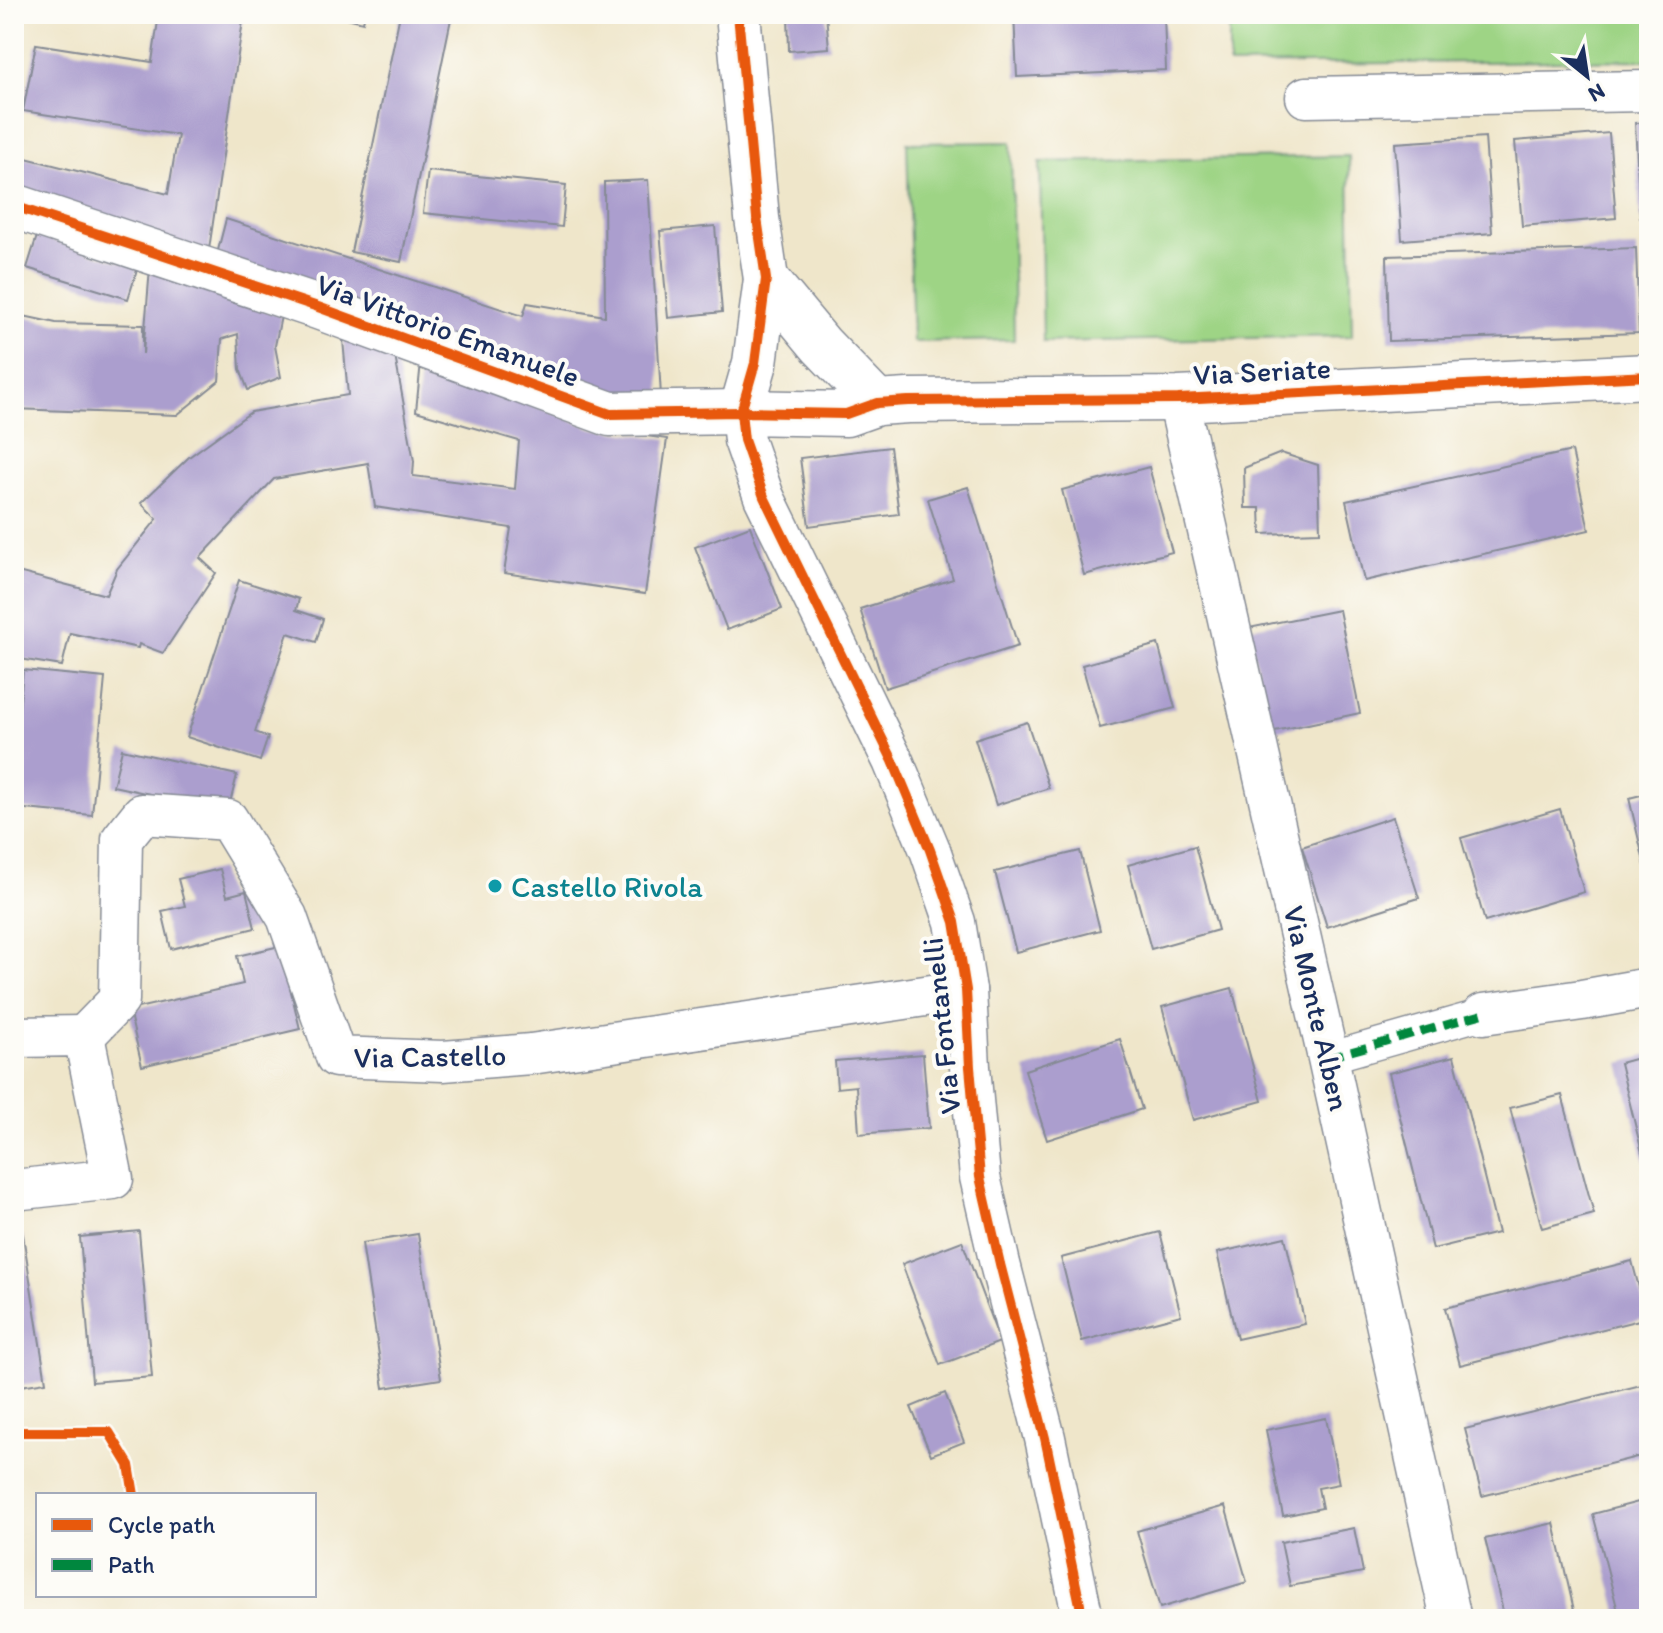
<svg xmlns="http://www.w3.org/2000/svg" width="1663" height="1633" font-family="Itim,sans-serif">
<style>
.green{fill:#9ed485;stroke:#5c8272;stroke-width:2}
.building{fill:#ab9ece}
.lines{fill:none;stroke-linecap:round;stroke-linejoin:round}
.pedestrian-casing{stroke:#858a94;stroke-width:33}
.minor-casing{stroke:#858a94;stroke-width:43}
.tertiary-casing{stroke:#858a94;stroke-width:47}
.pedestrian{stroke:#fff;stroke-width:30}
.minor{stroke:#fff;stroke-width:40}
.tertiary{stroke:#fff;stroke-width:44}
.quiet{stroke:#00873e;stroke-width:8;stroke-dasharray:16 8;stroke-linecap:butt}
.cycleway-casing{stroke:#fdfcf7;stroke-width:15}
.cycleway{stroke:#e8590c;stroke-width:10}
.culture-dot{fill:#0f9aa8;stroke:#fdfcf7;stroke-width:3}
.labels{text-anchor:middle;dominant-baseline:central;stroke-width:8;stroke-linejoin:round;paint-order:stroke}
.street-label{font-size:30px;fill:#1b2f5e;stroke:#fdfcf7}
.culture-label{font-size:30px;fill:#0d838f;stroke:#fdfcf7;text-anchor:start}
</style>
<rect width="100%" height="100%" fill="#fdfcf7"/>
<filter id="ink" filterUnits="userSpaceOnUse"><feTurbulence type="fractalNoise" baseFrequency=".0125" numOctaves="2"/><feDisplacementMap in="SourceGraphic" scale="16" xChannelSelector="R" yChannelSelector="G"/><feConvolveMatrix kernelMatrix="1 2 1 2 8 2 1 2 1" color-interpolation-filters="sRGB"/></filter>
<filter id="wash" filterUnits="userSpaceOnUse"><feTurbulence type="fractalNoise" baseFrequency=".006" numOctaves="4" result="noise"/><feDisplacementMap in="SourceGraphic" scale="32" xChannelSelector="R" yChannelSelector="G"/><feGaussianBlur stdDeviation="1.8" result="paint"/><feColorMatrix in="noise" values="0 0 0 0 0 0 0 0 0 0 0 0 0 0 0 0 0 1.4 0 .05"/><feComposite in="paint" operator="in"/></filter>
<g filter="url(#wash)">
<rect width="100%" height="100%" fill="#efe6ca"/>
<!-- green -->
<g class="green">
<path d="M1229,14H1649V60L1229,65Z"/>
<path d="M1011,142L1014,340L913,342L907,143Z"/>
<path d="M1349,156L1352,336L1043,342L1040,162Z"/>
</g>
<g id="blocks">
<!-- building -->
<g class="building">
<path d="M159,14H244L208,256L14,195V155L168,194L178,135L23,111L36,44L152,62Z"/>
<path d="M331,14H365L363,22Z"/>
<path d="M400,14H452L401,262L351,252Z"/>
<path d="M788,14H826L829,48L789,51Z"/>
<path d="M1014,14H1164L1166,70L1017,77Z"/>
<path d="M1649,122V217L1640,218L1635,123Z"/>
<path d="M1609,133L1616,218L1522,226L1515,141Z"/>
<path d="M1485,137L1492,233L1402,240L1395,143Z"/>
<path d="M428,171L566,185L562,227L423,213Z"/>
<path d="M648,180L661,396L612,398L216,258L226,219L523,316L527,303L605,316L604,182Z"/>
<path d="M715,226L722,312L668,318L660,231Z"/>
<path d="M37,236L138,267L128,299L27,268Z"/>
<path d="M1636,248L1639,333L1389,341L1387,256Z"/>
<path d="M150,268L281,316L275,346L281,377L248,390L240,369L238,334L222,339L219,381L177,415L14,409V314L56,323L143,325V354Z"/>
<path d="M343,340L395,356L414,461L413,476L515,489L519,441L416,411L421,362L592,428L667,439L645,594L504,573L511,528L375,507L368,463L274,479L200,558L216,573L163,653L139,644L138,648L70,633L62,666L14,658V571L106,595L117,569L157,519L141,503L189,457L251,412L348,395Z"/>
<path d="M890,447L899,514L809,526L800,458Z"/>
<path d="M1572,451L1589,530L1364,581L1346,501Z"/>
<path d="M1281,453L1318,465L1320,532L1261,534L1260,508H1245L1244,468Z"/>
<path d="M1149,467L1172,552L1084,575L1062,490Z"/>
<path d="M968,487L1018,646L885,688L860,609L953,579L928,499Z"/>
<path d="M750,526L782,609L727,630L695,547Z"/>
<path d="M239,580L299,599L296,610L323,619L316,642L288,633L255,732L268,737L260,761L187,737Z"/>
<path d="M1339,610L1360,713L1270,732L1249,628Z"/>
<path d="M1158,644L1175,708L1100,728L1082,665Z"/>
<path d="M23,670L105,678L92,815L14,808V731L17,732Z"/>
<path d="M1027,722L1049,788L996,805L975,739Z"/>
<path d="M122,749L237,775L228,811L113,786Z"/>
<path d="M1649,793V879H1648L1629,798Z"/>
<path d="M1560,809L1584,892L1485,922L1461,838Z"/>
<path d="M1393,817L1419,898L1327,927L1302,847Z"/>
<path d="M1195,846L1218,930L1151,949L1128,865Z"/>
<path d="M1080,851L1100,930L1016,952L995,872Z"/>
<path d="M220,869L227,896L246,891L255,928L171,949L162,911L185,906L178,879Z"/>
<path d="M280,946L300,1029L142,1066L129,1010L243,984L237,956Z"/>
<path d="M1232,988L1262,1101L1193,1120L1162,1007Z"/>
<path d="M1120,1039L1142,1109L1047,1140L1025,1070Z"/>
<path d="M923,1054L929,1128L859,1134L856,1086L837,1088L835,1061Z"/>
<path d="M1649,1055V1160L1644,1161L1620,1063Z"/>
<path d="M1454,1056L1498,1233L1433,1249L1389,1073Z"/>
<path d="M1562,1095L1594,1214L1542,1228L1510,1108Z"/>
<path d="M139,1231L152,1377L92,1382L80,1237Z"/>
<path d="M1160,1232L1181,1315L1082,1341L1061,1258Z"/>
<path d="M418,1234L441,1379L384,1388L362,1243Z"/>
<path d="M23,1235L46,1382L14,1387V1237Z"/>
<path d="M1285,1237L1305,1324L1237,1339L1217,1253Z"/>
<path d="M962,1241L1000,1342L940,1365L902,1264Z"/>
<path d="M1632,1261L1647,1318L1460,1365L1445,1308Z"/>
<path d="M1649,1383V1454L1482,1496L1465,1429Z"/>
<path d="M945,1393L964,1442L931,1455L911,1407Z"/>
<path d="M1326,1418L1339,1484L1318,1488L1322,1508L1283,1516L1266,1430Z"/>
<path d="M1646,1500L1649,1512V1619H1620L1593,1514Z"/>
<path d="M1225,1506L1247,1582L1160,1608L1137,1531Z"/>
<path d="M1554,1523L1576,1619H1505L1485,1539Z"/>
<path d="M1354,1528L1363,1572L1290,1586L1281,1542Z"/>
</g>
</g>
</g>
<g filter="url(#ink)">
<use href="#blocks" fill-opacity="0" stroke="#858a94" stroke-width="2"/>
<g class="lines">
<!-- pedestrian casing -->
<g class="pedestrian-casing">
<path id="pedestrian" d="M1328,1058L1483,1014"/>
</g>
<!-- minor casing -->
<g class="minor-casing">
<g id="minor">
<path d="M1306,97L1649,91"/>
<path d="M1178,399L1328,1058L1451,1619"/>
<path d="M741,412L744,440L764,497L893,761L930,850L955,922L966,990L970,1067L980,1177L1000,1264L1045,1438L1083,1619"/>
<path d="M1483,1014L1582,1000L1649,988"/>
<path d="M84,1036L119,1000L122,839L142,814L228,820L287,917L336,1057L443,1061L531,1054L966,990"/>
<path d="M14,1037L84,1036L113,1179L14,1190"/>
</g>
</g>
<!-- tertiary casing -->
<g class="tertiary-casing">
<g id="tertiary">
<path d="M738,14L757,218L766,279L755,363L741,412"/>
<path d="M14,206L318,307L610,414L741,412L846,414L877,403L908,401L1178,399L1649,376"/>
<path d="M766,279L821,345L877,403"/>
</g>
</g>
<!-- pedestrian -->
<use href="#pedestrian" class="pedestrian"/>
<!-- minor -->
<use href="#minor" class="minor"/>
<!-- tertiary -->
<use href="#tertiary" class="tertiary"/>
<!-- quiet -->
<path class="quiet" d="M1328,1058L1483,1014"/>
<!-- cycleway casing -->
<g class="cycleway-casing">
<g id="cycleway">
<path d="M738,14L757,218L766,279L755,363L741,412L744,440L764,497L893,761L930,850L955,922L966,990L970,1067L980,1177L1000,1264L1045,1438L1083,1619"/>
<path d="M14,206L318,307L610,414L741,412L846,414L877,403L908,401L1178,399L1649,376"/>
<path d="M14,1432H109L129,1465L134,1495"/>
</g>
</g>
<!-- cycleway -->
<use href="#cycleway" class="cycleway"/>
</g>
</g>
<!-- markers -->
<circle class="culture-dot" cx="495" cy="886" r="8"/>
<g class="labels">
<!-- street labels -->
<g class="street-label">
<text transform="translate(448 330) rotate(20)">Via Vittorio Emanuele</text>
<text transform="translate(1262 371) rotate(-3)">Via Seriate</text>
<text transform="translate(1317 1008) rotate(77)">Via Monte Alben</text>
<text transform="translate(941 1026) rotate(-96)">Via Fontanelli</text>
<text transform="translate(430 1056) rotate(-1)">Via Castello</text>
</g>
<!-- culture labels -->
<g class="culture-label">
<text x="511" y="886">Castello Rivola</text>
</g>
</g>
<!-- margin -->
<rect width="1663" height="1633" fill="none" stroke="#fdfcf7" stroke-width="48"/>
<!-- legend -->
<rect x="36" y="1493" width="280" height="104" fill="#fdfcf7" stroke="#a3aaba" stroke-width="2"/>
<rect x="52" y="1519" width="40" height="12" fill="#e8590c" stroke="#a3aaba" stroke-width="2"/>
<text x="108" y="1533" font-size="24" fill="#1b2f5e">Cycle path</text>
<rect x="52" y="1559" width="40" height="12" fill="#00873e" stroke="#a3aaba" stroke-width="2"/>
<text x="108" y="1573" font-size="24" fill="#1b2f5e">Path</text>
<!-- north arrow -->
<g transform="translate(1587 76) rotate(150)" stroke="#fdfcf7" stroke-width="6" paint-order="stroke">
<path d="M0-6L14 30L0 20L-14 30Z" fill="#1b2f5e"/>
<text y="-12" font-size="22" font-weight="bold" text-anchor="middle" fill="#1b2f5e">N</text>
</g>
</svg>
